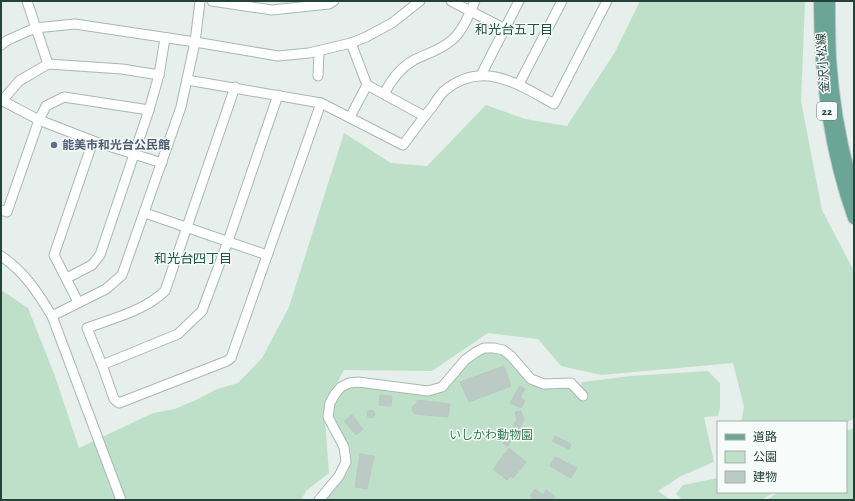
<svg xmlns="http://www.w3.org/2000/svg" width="855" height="501" font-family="'Alegreya Sans','Noto Sans JP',sans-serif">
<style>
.green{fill:#bfe0c8}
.building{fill:#bbcac4;stroke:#b8c9c2}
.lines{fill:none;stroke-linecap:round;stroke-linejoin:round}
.minor-casing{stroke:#a8b8b2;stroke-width:11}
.major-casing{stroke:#c2cac8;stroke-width:14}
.minor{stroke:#fff;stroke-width:9}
.major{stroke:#6aa596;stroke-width:12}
.service-dot{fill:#5c6f8a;stroke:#f7fbf9;stroke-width:1.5}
.labels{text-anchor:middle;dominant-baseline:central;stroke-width:3;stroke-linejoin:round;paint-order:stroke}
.shield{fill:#f7fbf9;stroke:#637a73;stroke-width:1}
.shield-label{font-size:11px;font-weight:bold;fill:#24423a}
.street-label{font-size:12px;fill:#24423a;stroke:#f7fbf9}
.service-label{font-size:12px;font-weight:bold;fill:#4e5e75;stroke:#f7fbf9;text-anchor:start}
.park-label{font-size:12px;fill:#2d7a4b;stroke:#f7fbf9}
.neighbourhood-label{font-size:13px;fill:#1f5548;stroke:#f7fbf9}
</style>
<rect width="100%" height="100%" fill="#e6efeb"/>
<!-- green -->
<g class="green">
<path d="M640,1H805L801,101L822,210L854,271V419L849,421L846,424V422H741L744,407L733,363L601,375L561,366L538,339L488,333L432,371L344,370L324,407L329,473L306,491L301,500H1V290L28,308L55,376L79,448L153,413L175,409L198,399L217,389L238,383L262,358L289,307L344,133L391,163L427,166L486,105L525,119L567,126L615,52Z"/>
<path d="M493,351L505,356L527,382L542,388L566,386L577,395L582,382L630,376L708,371L720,383V408L718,416L704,417L714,462L681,476L658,491L671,500H325C332,491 347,477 350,466C358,436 321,428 338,396C348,376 407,394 425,395C430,395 436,394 440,392C456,387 463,363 476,355C480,353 488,352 493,351Z"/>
<path d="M854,428V498L852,500H767L778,492H846V431Z"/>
<path d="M718,478V492H774L762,500H683L676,494L683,485Z"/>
</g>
<!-- building -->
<g class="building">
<path d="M504,366L511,386L469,402L460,382Z"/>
<path d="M520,386L525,389L520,397L525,401L521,408L510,403Z"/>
<path d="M380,395L392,396L391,406L379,405Z"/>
<path d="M417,400L450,404L448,417L415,414L413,411L412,408L414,405L417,403Z"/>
<circle cx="371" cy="414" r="4"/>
<path d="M521,411L524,420L519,429L513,426L517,419L515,412Z"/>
<path d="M352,415L363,429L356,435L344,421Z"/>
<path d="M509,436L513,439L507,447L503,443Z"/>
<path d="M555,436L571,444L569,449L552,441Z"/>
<path d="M509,448L526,462L513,478L511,476L507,480L493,469Z"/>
<path d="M360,454L374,456L367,489L355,487Z"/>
<path d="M555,457L577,468L571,478L550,466Z"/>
<path d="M535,489L543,495L546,490L555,497L553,500H534L530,496Z"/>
</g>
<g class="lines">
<!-- minor casing -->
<g class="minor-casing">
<g id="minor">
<path d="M27,1L48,64"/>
<path d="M212,1L272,10L329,4L334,1"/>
<path d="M451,1L505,29"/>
<path d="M351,43L367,85L424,116"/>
<path d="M1,45L8,40L35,28L75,24L195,42L278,56L309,53L351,43L366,37L392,23L420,1"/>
<path d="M481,75L519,1"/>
<path d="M318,76L319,51"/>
<path d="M187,80L321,103L403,145C413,132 422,119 433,106C436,101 440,95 444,91C482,59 518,84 554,104L607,1"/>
<path d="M519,84L562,1"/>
<path d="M235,87L165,291C144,311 114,318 87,328L102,365L114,399L119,403L227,361L231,358L321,103"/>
<path d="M384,94C391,80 400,68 414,60C426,54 441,50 452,40C463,31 469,14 475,1"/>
<path d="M1,100L39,120L93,141L162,163"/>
<path d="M1,102L19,81L48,64L122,69L159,75"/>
<path d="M350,117L367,85"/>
<path d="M1,210L7,212L39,120L46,106L64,97L149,110L159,75L165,38"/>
<path d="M145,213L267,255"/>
<path d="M1,256C24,271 38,293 52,316L121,500"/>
<path d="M67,278L92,265L100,255L149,110"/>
<path d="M76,304L77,300L54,255L93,141"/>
<path d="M52,316L106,289L122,275L181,107L195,42L200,1"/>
<path d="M102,365L178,334L202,311L228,241L278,95"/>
<path d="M319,500L339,476L346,462L344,447L328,417L330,403L335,394L341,387L349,383L358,382L428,391L442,387L465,360L476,352L484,348H494L503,350L511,356L531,379L544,384L571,383L583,396"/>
</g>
</g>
<!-- major casing -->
<g class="major-casing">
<g id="major">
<path d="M820,1C820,75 829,148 854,218"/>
<path d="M829,1C829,20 829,40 830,59C833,103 841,149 854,191"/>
</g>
</g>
<!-- minor -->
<use href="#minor" class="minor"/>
<!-- major -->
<use href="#major" class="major"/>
</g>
<!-- markers -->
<circle class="service-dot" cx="54" cy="145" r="4"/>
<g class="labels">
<!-- shield labels -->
<rect class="shield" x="817" y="102" width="20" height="18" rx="3"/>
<g class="shield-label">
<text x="827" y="111">22</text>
</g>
<!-- street labels -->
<g class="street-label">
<text transform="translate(823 63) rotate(-94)">金沢小松線</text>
</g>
<!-- service labels -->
<g class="service-label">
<text x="62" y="145">能美市和光台公民館</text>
</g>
<!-- park labels -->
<g class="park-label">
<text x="491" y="435">いしかわ動物園</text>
</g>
<!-- neighbourhood labels -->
<g class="neighbourhood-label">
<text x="514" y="30">和光台五丁目</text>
<text x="193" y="259">和光台四丁目</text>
</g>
</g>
<!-- border -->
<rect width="855" height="501" fill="none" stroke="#24423a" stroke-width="4"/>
<!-- legend -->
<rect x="717" y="421" width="130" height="72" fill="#f7fbf9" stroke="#a3b1ad"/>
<rect x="725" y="434" width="20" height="6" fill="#6aa596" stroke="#a3b1ad"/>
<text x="753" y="441" font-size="12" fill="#24423a">道路</text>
<rect x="725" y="451" width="20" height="12" fill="#bfe0c8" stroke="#a3b1ad"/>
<text x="753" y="461" font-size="12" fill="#24423a">公園</text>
<rect x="725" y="471" width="20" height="12" fill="#bbcac4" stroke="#a3b1ad"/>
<text x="753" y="481" font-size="12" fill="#24423a">建物</text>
</svg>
